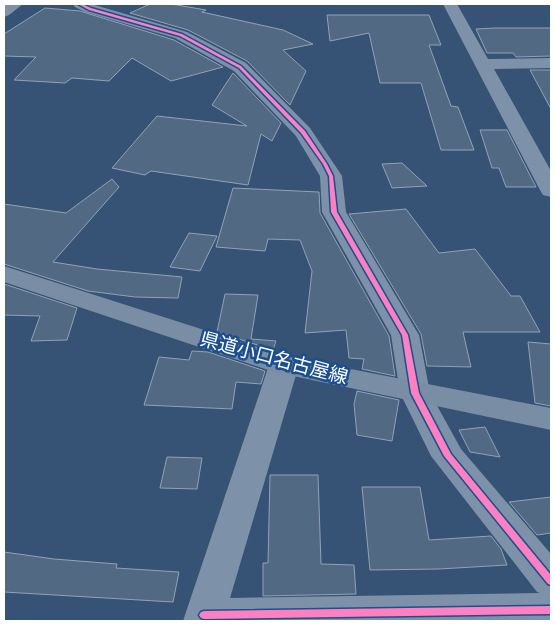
<svg xmlns="http://www.w3.org/2000/svg" width="555" height="625" font-family="Cabin,'Noto Sans JP',sans-serif">
<style>
.building{fill:#526984;stroke:#92a2b6}
.lines{fill:none;stroke-linecap:round;stroke-linejoin:round}
.minor{fill:#7d92a8;fill-rule:evenodd}
.tertiary{fill:#7d92a8;fill-rule:evenodd}
.secondary{fill:#798da4;fill-rule:evenodd}
.cycleway-casing{stroke:#1b4f8f;stroke-width:3}
.cycleway{fill:#ff80c0;fill-rule:evenodd}
.labels{text-anchor:middle;dominant-baseline:central;stroke-width:5;stroke-linejoin:round;paint-order:stroke}
.street-label{font-size:19px;fill:#fff;stroke:#1b4f8f}
</style>
<rect width="100%" height="100%" fill="#365274"/>
<!-- building -->
<g class="building">
<path d="M150,4H171L206,10L202,12L283,30L313,44L283,50L306,71L290,105L247,61L188,30L130,13Z"/>
<path d="M45,8L80,11L174,40L223,67L171,81L132,58L109,81L72,78L65,83L14,80L36,57L4,56V34Z"/>
<path d="M327,15H429L441,45H429L451,106L458,107L474,150H441L421,83H380L369,33L330,41Z"/>
<path d="M495,28H551V56L516,57L513,53H487L476,29Z"/>
<path d="M530,70H551V109Z"/>
<path d="M233,73L281,123L272,141L261,134L248,185L151,171L145,175L112,168L157,116L247,126L212,105Z"/>
<path d="M480,130H507L536,187H506L499,168H492Z"/>
<path d="M402,163L427,186L392,188L382,164Z"/>
<path d="M112,179L119,187L53,262L97,269L182,277L178,298L135,297L88,291L4,264V204L66,213Z"/>
<path d="M233,188L319,192L320,213L389,336L395,376L362,369L364,359L349,358L346,330L305,333L312,271L300,240L268,239L265,251L216,247Z"/>
<path d="M406,209L439,253L475,249L511,296H520L540,332H463L471,367L427,366L421,334L349,214Z"/>
<path d="M189,233L217,236L200,271L170,267Z"/>
<path d="M4,284L77,308L67,340L31,341L40,316L4,315Z"/>
<path d="M225,294L258,295L251,339L276,341L273,350L217,332Z"/>
<path d="M528,342L551,344V406L535,403Z"/>
<path d="M192,351L208,352L265,371L261,384L236,382L232,409L144,405L159,357L189,360Z"/>
<path d="M357,391L399,400L392,441L357,435L354,404Z"/>
<path d="M485,427L500,457L470,452L459,430Z"/>
<path d="M167,457L202,458L197,489L160,488Z"/>
<path d="M270,475H318L321,564L354,565L356,594L263,596V563H268Z"/>
<path d="M362,487H420L429,540L491,536L501,549L507,565L439,569L370,570Z"/>
<path d="M551,497V533L537,535L509,502Z"/>
<path d="M4,552L54,559L117,564L116,568L179,572L173,602L4,592Z"/>
</g>
<g class="lines">
<!-- minor -->
<g class="minor">
<path d="M73,4H91L187,32L246,63L310,128L342,176L346,212L419,335L430,393L461,449L551,554V621H183L269,365L274,358L284,356L294,358L299,365L230,598L540,593L537,592L431,456L400,393L391,335L322,212L320,176L296,136L234,71L175,38L85,12L75,7Z"/>
<path d="M443,4H457L488,59L551,58V68L494,69L551,171V197L543,195L540,190Z"/>
</g>
<!-- tertiary -->
<path class="tertiary" d="M6,4H23L9,15L4,17V5Z"/>
<!-- secondary -->
<path class="secondary" d="M4,266L289,357L551,408V430L274,372L4,282Z"/>
<!-- cycleway casing -->
<g class="cycleway-casing">
<g id="cycleway">
<path d="M78,4H82L91,8L182,34L241,66L305,131L327,164L333,176L337,212L408,335L419,393L451,454L551,575V585L548,584L444,456L411,393L402,335L331,212L329,176L323,164L301,133L239,68L180,36L89,10Z"/>
<path d="M551,606V614L204,619L201,618L199,615L201,612L204,611Z"/>
</g>
</g>
<!-- cycleway -->
<use href="#cycleway" class="cycleway"/>
</g>
<g class="labels">
<!-- street labels -->
<g class="street-label">
<text transform="translate(274 358) rotate(15)">県道小口名古屋線</text>
</g>
</g>
<!-- border -->
<rect width="555" height="625" fill="none" stroke="#ffffff" stroke-width="10"/>
</svg>
